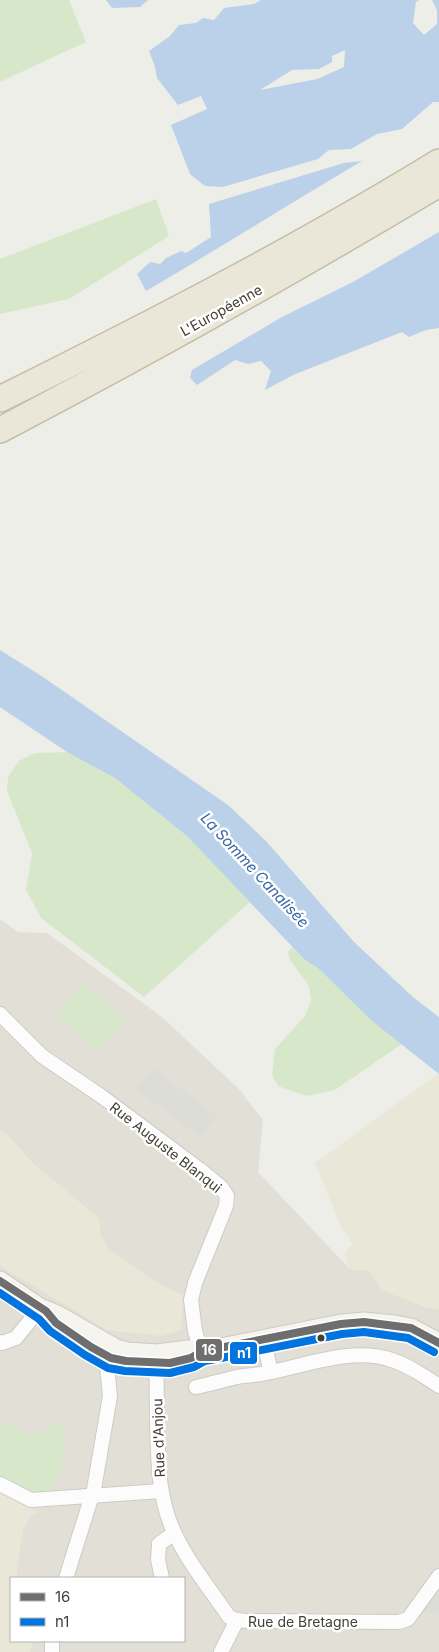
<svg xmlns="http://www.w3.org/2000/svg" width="439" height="1652" font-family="Inter,sans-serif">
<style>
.residential{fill:#e2e0d6;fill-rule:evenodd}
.education{fill:#e8e7d8}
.green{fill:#d7e8ca}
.parking{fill:#ddddd8}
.water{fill:#bbd0e9;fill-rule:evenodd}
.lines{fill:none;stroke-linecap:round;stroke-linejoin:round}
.street-casing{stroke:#cccbc6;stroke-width:16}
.secondary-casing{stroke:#cccbc0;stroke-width:21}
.highway-casing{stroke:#c4bea5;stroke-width:28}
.street{stroke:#fcfcfc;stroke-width:14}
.secondary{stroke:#f5f4ee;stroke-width:19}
.highway{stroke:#eae7d9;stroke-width:25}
.bus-1-casing{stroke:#fff;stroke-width:11}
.bus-2-casing{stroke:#fff;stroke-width:11}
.bus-1{stroke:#6e6e6e;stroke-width:8}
.bus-2{stroke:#0174df;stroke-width:8}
.bus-dot{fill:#434035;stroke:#fff;stroke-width:2}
.labels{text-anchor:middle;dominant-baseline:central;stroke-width:5;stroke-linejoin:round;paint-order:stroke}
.street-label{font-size:14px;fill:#434035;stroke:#fff}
.water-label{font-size:15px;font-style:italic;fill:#3765a6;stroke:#fff}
.line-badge{stroke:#fff;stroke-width:2}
.badge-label{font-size:14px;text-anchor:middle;font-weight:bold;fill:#fff}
</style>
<rect width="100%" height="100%" fill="#eeeee8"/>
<!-- residential -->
<path class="residential" d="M0,919L18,932L47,933L162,1017L239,1089L263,1120L258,1172L329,1247L349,1268L369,1270L382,1290L426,1307L439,1309V1652H0ZM11,1578H184V1641H11Z"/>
<!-- education -->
<g class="education">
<path d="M438,1074H439V1309L426,1307L382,1290L369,1270L366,1269L355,1271L347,1265L345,1255L348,1249L353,1244L341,1227L315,1163Z"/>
<path d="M0,1131L6,1133L34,1164L99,1218L101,1236L110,1250L158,1283L183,1295L181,1330L162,1336L107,1330L0,1266Z"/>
<path d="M0,1492L38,1512L31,1515L23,1530L16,1578H11V1641H33L30,1652H0Z"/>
</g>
<!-- green -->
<g class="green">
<path d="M0,0H69L86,42L0,82Z"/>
<path d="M156,199L169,236L69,299L0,314V259Z"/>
<path d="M67,752L115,778L187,836L250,902L144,997L41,918L26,890L32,853L7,791L8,777L19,761L35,753Z"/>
<path d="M292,947L305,960L318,968L372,1021L402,1044L335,1090L307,1096L278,1086L272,1075L275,1049L305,1016L311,1000L309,986L290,960L288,952Z"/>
<path d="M82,985L126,1019L98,1050L57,1015Z"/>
<path d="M0,1420L29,1435L43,1433L53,1421L62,1427L65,1436L62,1467L51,1491L31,1493L0,1476Z"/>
</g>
<!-- parking -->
<g class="parking">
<path d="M153,1068L217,1116L201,1138L136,1089Z"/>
<path d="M439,1565V1614L405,1613Z"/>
</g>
<!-- water -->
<g class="water">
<path d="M106,0H148L140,7L112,8Z"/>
<path d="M261,0H419L416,2L413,23L424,35L437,24V10L432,0H439V102H433L402,129L377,134L351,149L329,150L318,159L223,187L205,186L190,174L171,125L207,109L201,96L178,105L157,78L155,67L149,51L170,36L179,25L196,23L203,18L214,20L224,8L254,4ZM345,50L344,67L317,79L260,90L292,70L319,69L332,62V56Z"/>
<path d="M362,161C289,204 218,249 146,291L137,274L150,262L160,264L166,258L181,251L186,253L211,237L209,204L344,163Z"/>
<path d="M439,232V328L426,330L409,337L402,332L293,375L265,390L271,371L261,361L248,364L235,360L197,385L190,378L192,370L282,317L353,282Z"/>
<path d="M0,650L43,677L228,805L266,841L354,942L414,998L439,1017V1074L372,1021L318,968L305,960L187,836L115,778L67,752L0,707Z"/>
</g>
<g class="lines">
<!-- street casing -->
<g class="street-casing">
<g id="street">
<path d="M0,1014L42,1056L101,1096L199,1169L221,1187L227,1196L226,1206L195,1283L191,1300L195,1331L201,1352"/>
<path d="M263,1339L271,1372"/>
<path d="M0,1342L2,1343L16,1338L40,1308"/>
<path d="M157,1354C156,1377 157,1400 157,1422C158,1460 158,1500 175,1534C189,1564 211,1590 229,1617L237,1620L247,1621L399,1622L408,1619L439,1576"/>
<path d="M196,1387C210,1384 224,1380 237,1377C249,1375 260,1375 271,1372C310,1364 353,1347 392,1360C409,1366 424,1376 439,1386"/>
<path d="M0,1484L31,1500L161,1491"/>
<path d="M66,1578L94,1489L110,1396L106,1356"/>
<path d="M162,1578L158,1560L159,1544L174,1533"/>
<path d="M52,1641V1652"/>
<path d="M221,1652L237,1620"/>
</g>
</g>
<!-- secondary casing -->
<g class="secondary-casing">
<path id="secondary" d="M0,1281L40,1308L57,1315L116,1349L127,1352L157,1354L188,1350L201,1352L341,1324L364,1322L395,1325L411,1328L439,1343"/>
</g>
<!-- highway casing -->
<g class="highway-casing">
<g id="highway">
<path d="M0,399C149,325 297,249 439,162"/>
<path d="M0,430C149,352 295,270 439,184"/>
</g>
</g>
<!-- street -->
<use href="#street" class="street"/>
<!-- secondary -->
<use href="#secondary" class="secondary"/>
<!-- highway -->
<use href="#highway" class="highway"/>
<!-- bus-1 casing -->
<g class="bus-1-casing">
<path id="bus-1" d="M0,1281L46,1311L56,1323L91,1347L111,1358L126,1361L170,1363L191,1358L201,1352L219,1348L341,1324L364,1322L411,1328L439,1343"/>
</g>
<!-- bus-2 casing -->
<g class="bus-2-casing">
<path id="bus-2" d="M0,1293L39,1319L50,1331L85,1355L108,1368L125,1371L170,1373L194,1367L205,1361L221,1358L342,1334L364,1332L408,1338L434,1352"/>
</g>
<!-- bus-1 -->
<use href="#bus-1" class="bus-1"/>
<!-- bus-2 -->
<use href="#bus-2" class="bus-2"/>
</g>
<!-- markers -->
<circle class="bus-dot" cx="321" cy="1338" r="4.5"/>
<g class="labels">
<!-- street labels -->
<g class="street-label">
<text transform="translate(221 310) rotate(-29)">L'Européenne</text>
<text transform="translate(166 1147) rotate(38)">Rue Auguste Blanqui</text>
<text transform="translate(158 1438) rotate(-92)">Rue d'Anjou</text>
<text x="303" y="1621">Rue de Bretagne</text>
</g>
<!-- water labels -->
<g class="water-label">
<text transform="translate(255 870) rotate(47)">La Somme Canalisée</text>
</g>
</g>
<g class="line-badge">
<rect x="195" y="1338" width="28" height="24" rx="5" fill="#6e6e6e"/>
<rect x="229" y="1341" width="29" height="24" rx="5" fill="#0174df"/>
</g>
<g class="badge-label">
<text x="209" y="1355">16</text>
<text x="244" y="1358">n1</text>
</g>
<!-- legend -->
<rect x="10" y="1577" width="175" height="65" fill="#ffffff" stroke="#b4b3ae"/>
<rect x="20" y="1593" width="25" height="8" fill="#6e6e6e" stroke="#b4b3ae"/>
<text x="55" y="1602" font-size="15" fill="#434035">16</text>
<rect x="20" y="1618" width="25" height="8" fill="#0174df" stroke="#b4b3ae"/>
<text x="55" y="1627" font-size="15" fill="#434035">n1</text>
</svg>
